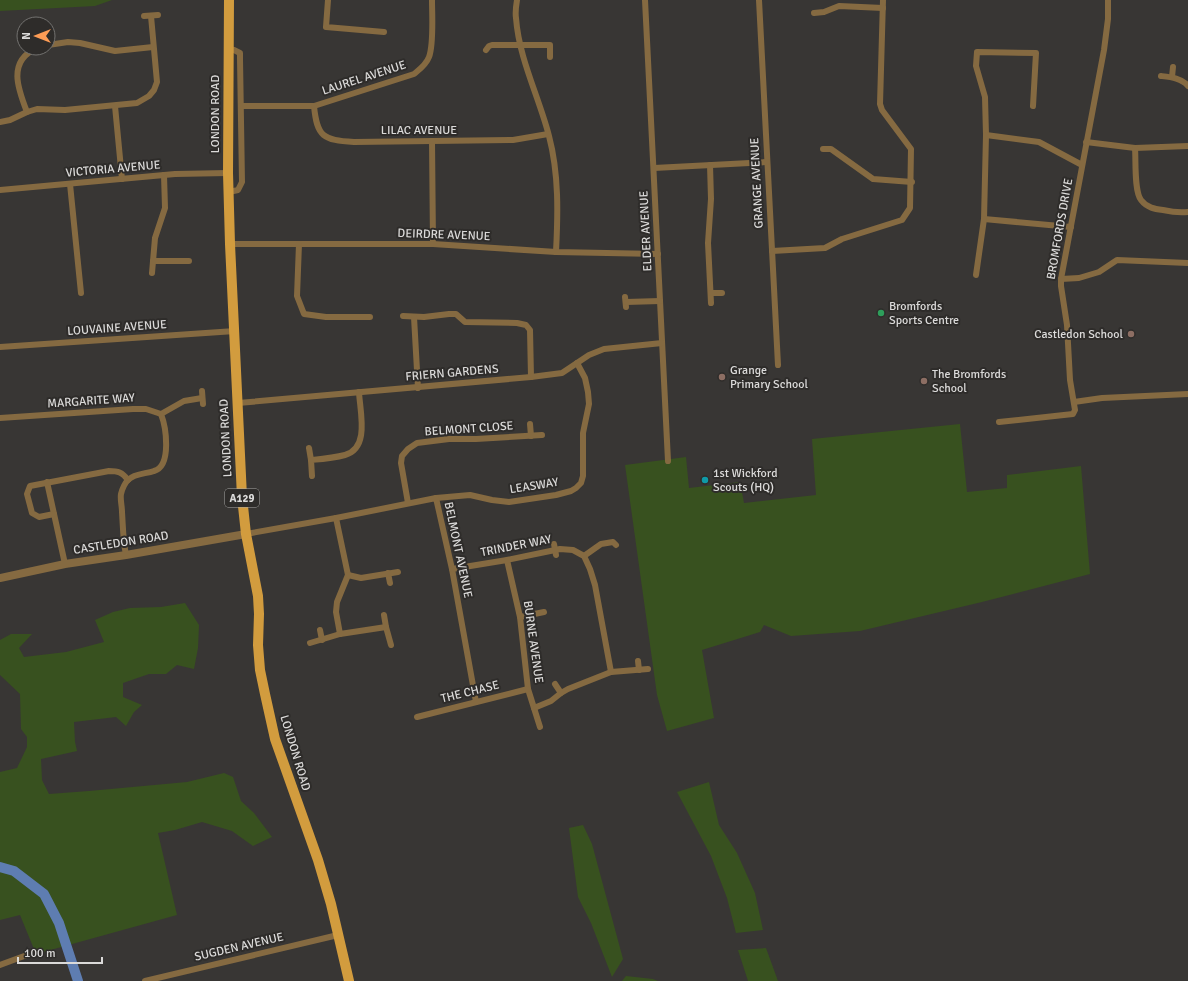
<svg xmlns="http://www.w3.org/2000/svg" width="1188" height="981" font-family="Signika,sans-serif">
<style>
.green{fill:#38511f}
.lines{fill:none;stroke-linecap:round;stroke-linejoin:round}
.river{stroke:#5e7db1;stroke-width:10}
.minor{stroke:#856a41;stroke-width:6}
.tertiary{stroke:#856a41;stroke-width:8}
.primary{stroke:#d29c3e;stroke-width:10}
.leisure-dot{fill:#2e9e5b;stroke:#2e2c2a;stroke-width:1.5}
.education-dot{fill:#8d6e63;stroke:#2e2c2a;stroke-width:1.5}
.culture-dot{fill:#0f9aa8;stroke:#2e2c2a;stroke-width:1.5}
.labels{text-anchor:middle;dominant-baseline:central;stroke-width:4;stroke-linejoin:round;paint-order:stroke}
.shield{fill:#2e2c2a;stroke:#a7a6a4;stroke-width:1}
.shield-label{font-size:11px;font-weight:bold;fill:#dbdad9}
.street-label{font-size:12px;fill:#dbdad9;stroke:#2e2c2a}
.poi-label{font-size:12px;fill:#dbdad9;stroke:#2e2c2a;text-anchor:start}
</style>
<rect width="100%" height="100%" fill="#383634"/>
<!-- green -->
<g class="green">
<path d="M0,0H112L95,6L0,11Z"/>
<path d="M960,424L967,492L1007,488V475L1081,466L1090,574L982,602L860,631L791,636L764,625L760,632L702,650L714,718L667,731L657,695L625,465L686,457L689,488L740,482L744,503L816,495L812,439Z"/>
<path d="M185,603L199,625L198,648L194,669L177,665L166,674H149L123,683V697L142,705L134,712L126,726L116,717L74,722L75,742L77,751L41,759L42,780L49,794L89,791L187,782L224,773L233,777L241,801L254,813L272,837L253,846L232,831L202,822L175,830L158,833L177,915L36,954L20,915L0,920V772L17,768L27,747V737L21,729L20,694L0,675V640L11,634H32L19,648L24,657L66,652L104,642L95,620L113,612L130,608L161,607Z"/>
<path d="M709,782L719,825L737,853L755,893L763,930L736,933L727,898L711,856L677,792Z"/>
<path d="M583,825L592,844L623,959L612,977L591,923L578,897L569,828Z"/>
<path d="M766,948L778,981H748L738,950Z"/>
<path d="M626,976L653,979L658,981H622Z"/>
</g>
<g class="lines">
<!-- river -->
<path class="river" d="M0,867L14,871L44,894L59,923L78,981"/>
<!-- minor -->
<g class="minor">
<path d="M328,0L326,27L384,32"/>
<path d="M517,0C516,6 515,12 516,18C519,59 539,97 549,136C559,174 558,214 556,252"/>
<path d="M645,0L668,461"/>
<path d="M759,0L778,365"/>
<path d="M814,13L824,12L839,6L883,8"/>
<path d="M144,16L158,15"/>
<path d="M48,45L68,42L80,43L115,51L153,47"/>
<path d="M229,49L234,50L240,53V59L242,182L238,190L229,192"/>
<path d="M486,50L489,46L492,45H550V57"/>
<path d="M1161,76C1170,77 1182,78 1188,86"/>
<path d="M1172,77L1173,67"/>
<path d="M115,106L122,179"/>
<path d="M241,106H314L414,74C420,69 426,65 429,57C434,44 432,15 432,0"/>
<path d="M314,106C317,137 323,140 354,142L513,140L548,134"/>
<path d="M27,112C18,89 7,61 37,48"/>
<path d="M0,122L10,120L27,112L37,109L65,110L137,103L149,96L154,90L157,82L151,16"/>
<path d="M986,135L985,97L976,66L977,52L1036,53L1033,106"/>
<path d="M432,141L433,244"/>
<path d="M1086,142L1135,148L1188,146"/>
<path d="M1135,148C1136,161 1134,191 1141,200C1147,208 1155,209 1163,210C1172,212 1179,213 1188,212"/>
<path d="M823,149H831L873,179L912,182"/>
<path d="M710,165L711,199L708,243L711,303"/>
<path d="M654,168L767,162"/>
<path d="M70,184L81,293"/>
<path d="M0,190L175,174L228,173"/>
<path d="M1071,227L984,219L986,135L1039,142L1082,165"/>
<path d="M230,244H433L556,252L658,254"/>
<path d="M299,244L297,296L304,314L326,317H370"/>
<path d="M772,251L825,248L842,239L902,220L910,208L911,149L882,110L880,104L883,0"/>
<path d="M153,261H189"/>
<path d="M152,273L155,238L165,208L164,175"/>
<path d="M976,275L984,219"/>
<path d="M1061,279L1079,278L1099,272L1117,260L1188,263"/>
<path d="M711,293H722"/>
<path d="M625,297L626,307"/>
<path d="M626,302L660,301"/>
<path d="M403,316L424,317L449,314H456L465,322L517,323L526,325L530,330L531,377"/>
<path d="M414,317L418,388"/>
<path d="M0,347L235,331"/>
<path d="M202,391L203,404"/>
<path d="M1074,402L1102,398L1188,394"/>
<path d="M238,403L531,377L562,373L589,355L604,349L662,343"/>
<path d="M161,414L184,401L202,398"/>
<path d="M0,418L133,409H146L161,414"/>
<path d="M999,422L1073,414L1075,410L1070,380L1067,325L1061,286V279L1104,50L1108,19V0"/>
<path d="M530,424L531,436"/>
<path d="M309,448L311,460"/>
<path d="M312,476L311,460C322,459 334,458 345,455C370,448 360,412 359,392"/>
<path d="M47,482L65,564"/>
<path d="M436,498L470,495L492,500L509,502L556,495L571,491L576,488L581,483L583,476V433L589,404L588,392L585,378L577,363"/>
<path d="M408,503L401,463L402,456L408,449L417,443L449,439H476L542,435"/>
<path d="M54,514L39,517L32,513L27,494L30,486L109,471C118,471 122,472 128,480"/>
<path d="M336,518L348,575L337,602L336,612L340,634"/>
<path d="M246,534L336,518L436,498L452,569L476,702"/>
<path d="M554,544L556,555"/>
<path d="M126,555C123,541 123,527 122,512C122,506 120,499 121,494C122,490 125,483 128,480C135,473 146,474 154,471C172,466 166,427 161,414"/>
<path d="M584,556L601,544L613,542L616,545"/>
<path d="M507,560L520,617L528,689L540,727"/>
<path d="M452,569L507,560L560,549L573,550L584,556L590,569L595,585L611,672"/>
<path d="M388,573L390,583"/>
<path d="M348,575L361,578L398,572"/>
<path d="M520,617L544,612"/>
<path d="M386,627L391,645"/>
<path d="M320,630L322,640"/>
<path d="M310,643L340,634L386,627L384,615"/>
<path d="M638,661L639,670"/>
<path d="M555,684L561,693"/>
<path d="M534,708L551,701L561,693L568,689L611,672L648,669"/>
<path d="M417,717L528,689"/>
<path d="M0,965L27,955"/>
<path d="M145,981L338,935"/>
</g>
<!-- tertiary -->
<path class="tertiary" d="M0,578L65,564L126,555L246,534"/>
<!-- primary -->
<path class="primary" d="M229,0L228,173L230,244L242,497L246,534L258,596L259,614L258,645L260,670L265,694L275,739L318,860L331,904L349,981"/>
</g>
<!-- markers -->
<circle class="leisure-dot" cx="881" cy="313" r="4"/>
<g class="education-dot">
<circle cx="1131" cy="334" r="4"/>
<circle cx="722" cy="377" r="4"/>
<circle cx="924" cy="381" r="4"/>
</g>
<circle class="culture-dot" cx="705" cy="480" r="4"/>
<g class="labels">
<!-- shield labels -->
<rect class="shield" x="225" y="489" width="34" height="18" rx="3"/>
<g class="shield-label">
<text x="242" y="498">A129</text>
</g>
<!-- street labels -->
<g class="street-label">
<text transform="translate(364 78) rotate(-18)">LAUREL AVENUE</text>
<text transform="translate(215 114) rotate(-90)">LONDON ROAD</text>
<text x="419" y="130">LILAC AVENUE</text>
<text transform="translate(113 169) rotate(-5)">VICTORIA AVENUE</text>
<text transform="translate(757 183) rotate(-93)">GRANGE AVENUE</text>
<text transform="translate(1060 229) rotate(-80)">BROMFORDS DRIVE</text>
<text transform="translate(646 231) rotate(-93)">ELDER AVENUE</text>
<text transform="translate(444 235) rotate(2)">DEIRDRE AVENUE</text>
<text transform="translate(117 328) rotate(-4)">LOUVAINE AVENUE</text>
<text transform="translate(452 373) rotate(-5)">FRIERN GARDENS</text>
<text transform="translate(91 401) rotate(-4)">MARGARITE WAY</text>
<text transform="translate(469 429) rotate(-4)">BELMONT CLOSE</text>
<text transform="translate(226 438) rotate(-93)">LONDON ROAD</text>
<text transform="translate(534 486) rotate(-9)">LEASWAY</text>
<text transform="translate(121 543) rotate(-9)">CASTLEDON ROAD</text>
<text transform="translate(516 546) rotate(-11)">TRINDER WAY</text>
<text transform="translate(458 550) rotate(78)">BELMONT AVENUE</text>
<text transform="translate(533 642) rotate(82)">BURNE AVENUE</text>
<text transform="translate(470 692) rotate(-14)">THE CHASE</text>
<text transform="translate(295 753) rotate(73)">LONDON ROAD</text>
<text transform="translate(239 947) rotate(-13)">SUGDEN AVENUE</text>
</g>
<!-- poi labels -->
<g class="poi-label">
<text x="889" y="306">Bromfords<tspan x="889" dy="14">Sports Centre</tspan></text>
<text x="1123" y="334" text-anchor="end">Castledon School</text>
<text x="730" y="370">Grange<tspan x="730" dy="14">Primary School</tspan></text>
<text x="932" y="374">The Bromfords<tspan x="932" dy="14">School</tspan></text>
<text x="713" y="473">1st Wickford<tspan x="713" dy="14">Scouts (HQ)</tspan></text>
</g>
</g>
<!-- north arrow -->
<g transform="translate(36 36) rotate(270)"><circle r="19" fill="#2e2c2a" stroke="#737270"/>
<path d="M0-3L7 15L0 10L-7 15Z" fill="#fd9c55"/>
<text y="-6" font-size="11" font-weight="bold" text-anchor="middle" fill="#dbdad9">N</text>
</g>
<!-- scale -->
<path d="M18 957v6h84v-6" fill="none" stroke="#dbdad9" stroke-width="2"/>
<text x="24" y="957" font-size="12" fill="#dbdad9" stroke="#2e2c2a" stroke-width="3" paint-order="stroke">100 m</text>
</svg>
